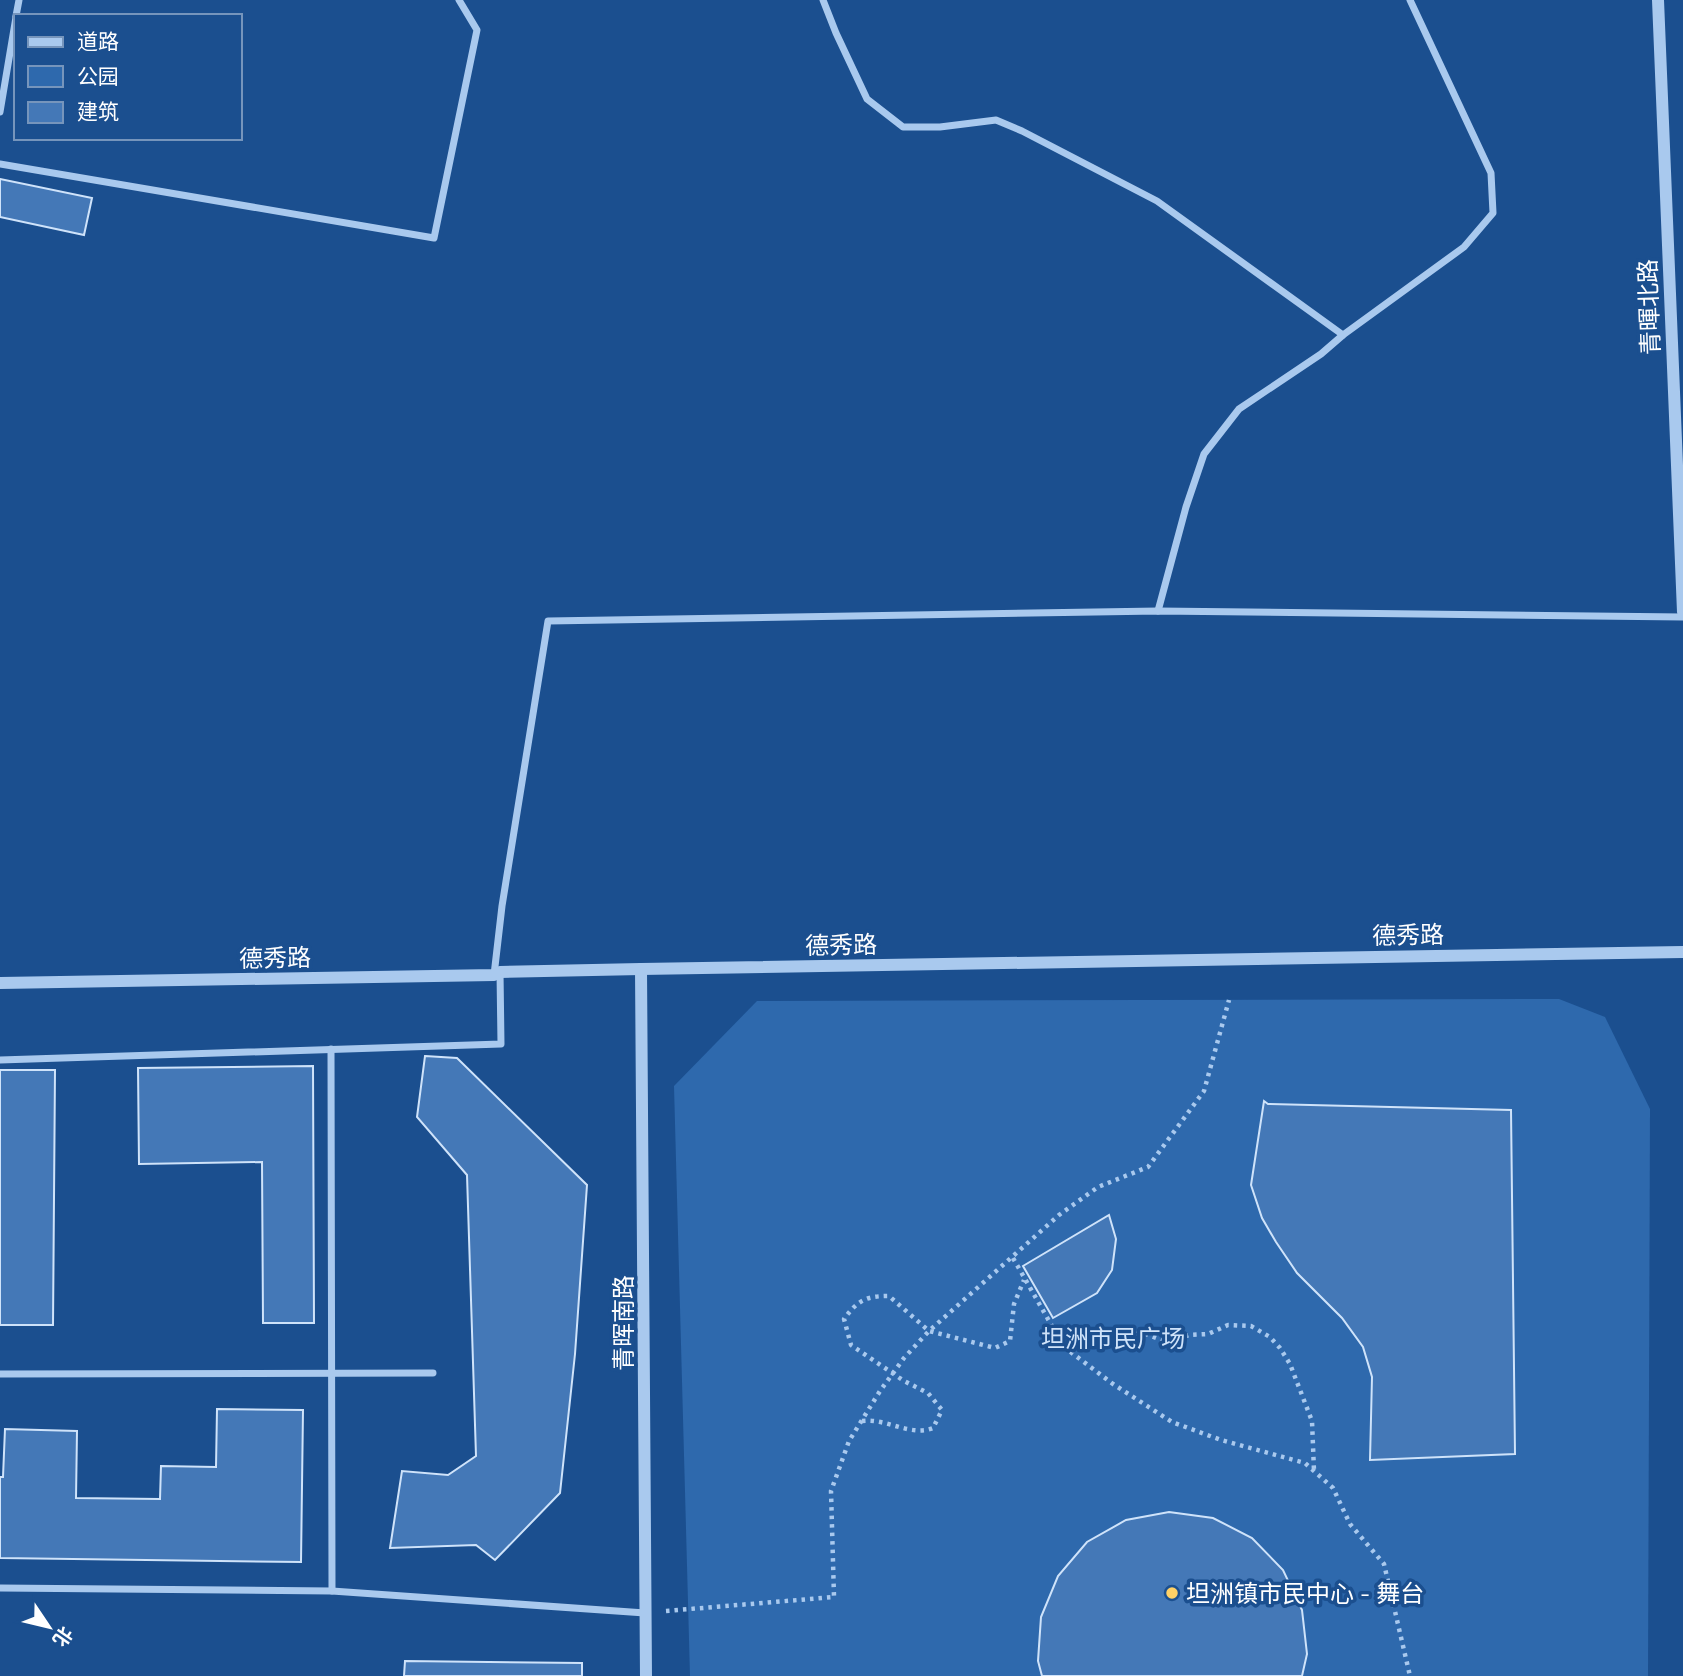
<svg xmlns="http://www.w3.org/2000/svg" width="1683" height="1676" font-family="Raleway,'Noto Sans SC',sans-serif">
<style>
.green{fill:#2e69ad}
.building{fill:#4478b7;stroke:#cfe3fa;stroke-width:2}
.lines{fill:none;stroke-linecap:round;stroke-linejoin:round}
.path{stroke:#a9c9ee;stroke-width:4.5;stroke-dasharray:3.5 5;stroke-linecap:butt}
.minor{stroke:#a9c9ee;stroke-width:7}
.tertiary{stroke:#a9c9ee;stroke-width:12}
.poi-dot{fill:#ffd166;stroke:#1b4f8f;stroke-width:2.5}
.labels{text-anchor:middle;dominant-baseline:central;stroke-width:7;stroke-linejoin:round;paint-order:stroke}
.street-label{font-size:24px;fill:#fff;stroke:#1b4f8f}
.park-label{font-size:24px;fill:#cfe3fa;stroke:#1b4f8f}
.poi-label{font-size:24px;fill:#fff;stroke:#1b4f8f;text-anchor:start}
</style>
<rect width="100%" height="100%" fill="#1b4f8f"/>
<!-- green -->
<path class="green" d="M1559,999L1605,1017L1650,1109L1648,1676H690L674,1086L757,1001Z"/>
<!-- building -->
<g class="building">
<path d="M0,179L92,198L84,235L0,217Z"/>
<path d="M425,1056L457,1058L587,1185L575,1354L560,1493L495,1560L476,1545L390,1548L402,1471L448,1475L476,1456L467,1175L417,1117Z"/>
<path d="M313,1066L314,1323H263L262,1162L139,1164L138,1068Z"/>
<path d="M0,1070H55L53,1325H0Z"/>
<path d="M1264,1101L1268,1104L1511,1110L1515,1454L1370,1460L1372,1377L1363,1347L1342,1318L1297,1273L1276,1242L1262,1218L1251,1185Z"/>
<path d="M1109,1215L1116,1239L1112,1270L1097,1293L1053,1318L1023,1266Z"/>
<path d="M217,1409L303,1410L301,1562L0,1558V1477H3L5,1429L77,1431L76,1498L160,1499L161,1466L216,1467Z"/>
<path d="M1169,1512L1213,1518L1252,1538L1283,1570L1302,1610L1307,1654L1302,1676H1042L1038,1661L1041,1617L1058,1576L1087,1542L1126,1520Z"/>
<path d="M405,1661L582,1663V1676H404Z"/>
</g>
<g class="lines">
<!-- path -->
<g class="path">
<path d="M1013,1258L1064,1347L1113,1384L1172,1422L1221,1440L1305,1463L1333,1488L1350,1524L1384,1564L1410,1676"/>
<path d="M1064,1347L1105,1331L1130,1328L1167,1342L1189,1335L1208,1334L1228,1325L1251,1326L1270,1337L1280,1348L1290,1364L1312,1421L1314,1471"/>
<path d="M862,1421C887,1418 910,1437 933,1428L942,1410L928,1393L904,1381L851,1345L844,1319C858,1300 866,1296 889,1296L929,1331L995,1348L1010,1341L1014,1304L1024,1280"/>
<path d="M666,1611L834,1597L831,1491L849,1441L880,1391L904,1358L929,1331L1059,1215L1098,1187L1148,1167L1204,1091L1229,1000"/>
</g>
<!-- minor -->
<g class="minor">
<path d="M823,0L836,33L867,99L903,127H940L996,120L1022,131L1157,201L1343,335"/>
<path d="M16,16L19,0"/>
<path d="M0,112L16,17"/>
<path d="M0,164L434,238L477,30L459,0"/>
<path d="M1158,611L1186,507L1204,454L1239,409L1321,354L1343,335L1464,247L1493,213L1491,173L1410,0"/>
<path d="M494,975L502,906L548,621L1158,611L1683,617"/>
<path d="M331,1049L332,1591"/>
<path d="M0,1060L501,1044L500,972"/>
<path d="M0,1374L433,1373"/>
<path d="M0,1588L332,1591L645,1613"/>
</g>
<!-- tertiary -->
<g class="tertiary">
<path d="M1658,0L1683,612"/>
<path d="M641,969L646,1676"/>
<path d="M0,983L494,975L500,972L641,969L1683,952"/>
</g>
</g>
<!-- markers -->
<circle class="poi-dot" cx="1172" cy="1593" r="7"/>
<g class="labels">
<!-- street labels -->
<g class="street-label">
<text transform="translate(1649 307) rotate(-92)">青暉北路</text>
<text transform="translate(1408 935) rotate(-1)">德秀路</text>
<text transform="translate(841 945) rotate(-1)">德秀路</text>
<text transform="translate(275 958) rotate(-1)">德秀路</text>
<text transform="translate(623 1323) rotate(-90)">青晖南路</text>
</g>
<!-- park labels -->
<g class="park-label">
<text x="1113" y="1338">坦洲市民广场</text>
</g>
<!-- poi labels -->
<g class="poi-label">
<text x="1186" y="1593">坦洲镇市民中心 - 舞台</text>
</g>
</g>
<!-- legend -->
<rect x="14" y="14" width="228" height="126" fill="#1b4f8f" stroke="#7695bc" stroke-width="2"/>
<rect x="28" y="37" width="35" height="10" fill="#a9c9ee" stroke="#7695bc" stroke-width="2"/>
<text x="77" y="49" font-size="21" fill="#ffffff">道路</text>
<rect x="28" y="66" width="35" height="21" fill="#2e69ad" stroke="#7695bc" stroke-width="2"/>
<text x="77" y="84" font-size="21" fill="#ffffff">公园</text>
<rect x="28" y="102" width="35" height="21" fill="#4478b7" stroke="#7695bc" stroke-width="2"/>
<text x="77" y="119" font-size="21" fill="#ffffff">建筑</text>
<!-- north arrow -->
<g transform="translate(49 1627) rotate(125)" stroke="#1b4f8f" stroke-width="5" paint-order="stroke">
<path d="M0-5L12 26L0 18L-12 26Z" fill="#ffffff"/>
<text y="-10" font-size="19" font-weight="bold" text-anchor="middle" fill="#ffffff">北</text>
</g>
</svg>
